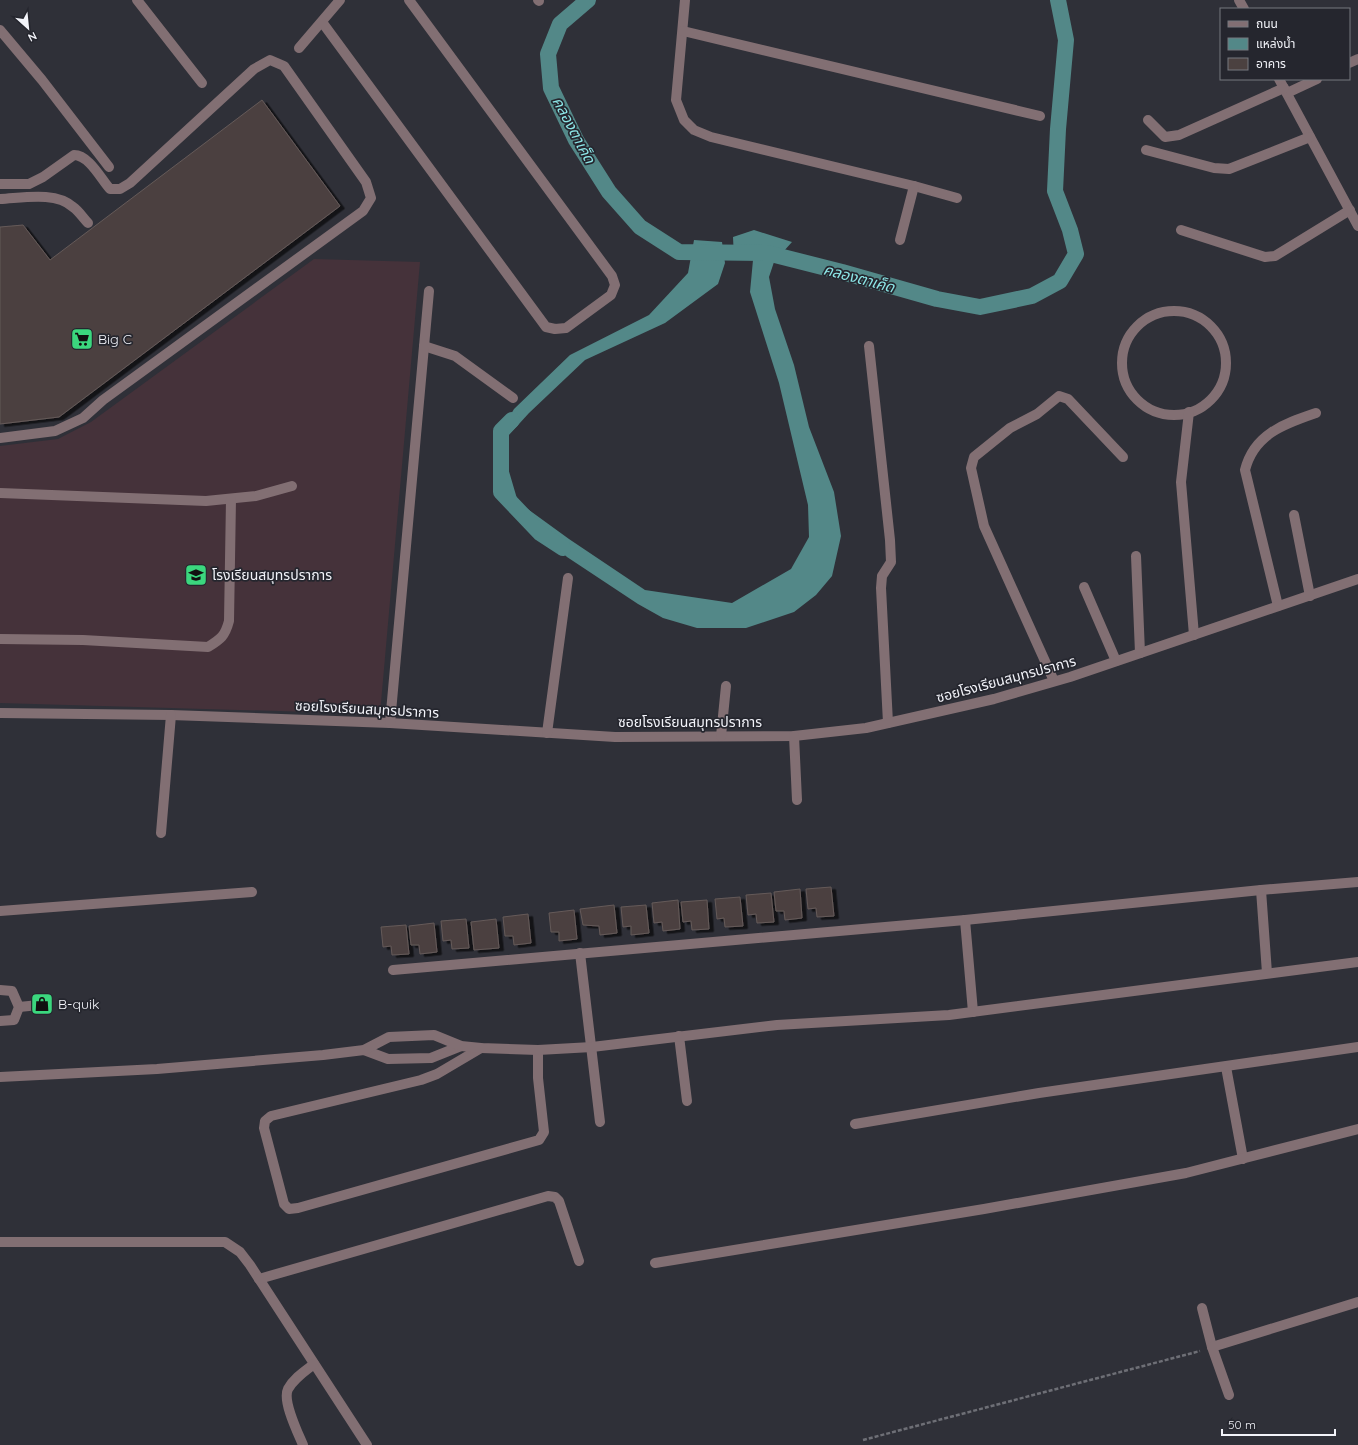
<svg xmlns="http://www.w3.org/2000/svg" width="1358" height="1445" font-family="Quicksand,'Noto Sans Thai',sans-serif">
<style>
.education{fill:#45323a}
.water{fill:#538888}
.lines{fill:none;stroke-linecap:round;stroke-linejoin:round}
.canal{stroke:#538888;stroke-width:16}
.building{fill:#4b4140;stroke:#655a59;filter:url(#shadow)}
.path{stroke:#6e6f76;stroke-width:2.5;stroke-dasharray:4 2;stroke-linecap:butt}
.minor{stroke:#826f73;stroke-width:10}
.labels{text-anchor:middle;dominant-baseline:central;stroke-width:3.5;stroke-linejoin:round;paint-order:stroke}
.poi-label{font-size:14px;fill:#f2f3f9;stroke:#25262e;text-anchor:start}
.street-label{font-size:14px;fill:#f2f3f9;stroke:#25262e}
.water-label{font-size:15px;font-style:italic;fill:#8de7e8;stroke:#25262e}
</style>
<defs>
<filter id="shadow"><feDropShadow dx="4.5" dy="2.5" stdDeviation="0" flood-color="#0009"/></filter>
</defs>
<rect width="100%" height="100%" fill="#2f3038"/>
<!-- education -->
<path class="education" d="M314,259L420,262L380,714L0,703V446L58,439L91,422Z"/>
<!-- water -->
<path class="water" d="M754,230L792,242L774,262L769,277L775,309L794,365L809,427L834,492L841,536L832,576L816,595L794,612L746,628H697L663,618L638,604L567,557L517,508L501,488V431L514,409L570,355L649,315L688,273L694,240L722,242L725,263L718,284L665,323L585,360L529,413L508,436V468L518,502L569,539L645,590L732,603L791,569L809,537L808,505L779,383L750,292L753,260L734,258L733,237Z"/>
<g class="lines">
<!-- canal -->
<g class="canal">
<path d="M588,0L560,24L548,54L551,88L576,140L609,192L640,227L679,252L767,253L842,272L937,299L980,307L1032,296L1060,281L1076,254L1070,230L1055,191L1058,129L1066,40L1058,0"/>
<path d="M512,420L501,431V492L540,533L563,548"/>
</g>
</g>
<!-- building -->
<g class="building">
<path d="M262,100L340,206L59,417L0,424V227L23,225L50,260Z"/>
<path d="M831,887L834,916L817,917L816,908L808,909L806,889Z"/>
<path d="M800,889L802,918L785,920L784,911H776L774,892Z"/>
<path d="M771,893L774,922L757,923L756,914L748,915L746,895Z"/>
<path d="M740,897L743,926L725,927L724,918L717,919L715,899Z"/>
<path d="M678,900L680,929L663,931L662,922L654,923L652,903Z"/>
<path d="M707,900L709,929L692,930L691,921L683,922L681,902Z"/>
<path d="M614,905L617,933L600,935L599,926L583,925L580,909Z"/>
<path d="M646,905L649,933L631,935V926L623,927L621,907Z"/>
<path d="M574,910L577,939L559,941V932H551L549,913Z"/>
<path d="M528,914L531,943L514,945L513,936H505L503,917Z"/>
<path d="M466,919L469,948L452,949L451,940L443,941L441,921Z"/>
<path d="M496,919L499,948L474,950L471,922Z"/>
<path d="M434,923L437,952L420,954L419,945H411L409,926Z"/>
<path d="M406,925L409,954L392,955L391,946L383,947L381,927Z"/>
</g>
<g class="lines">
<!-- path -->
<path class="path" d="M863,1440L1200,1351"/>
<!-- minor -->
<g class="minor">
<path d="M137,0L202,83"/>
<path d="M538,0L539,1"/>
<path d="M685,0L676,100L684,120L694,130L711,137L914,186L957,198"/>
<path d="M1239,0L1244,9"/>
<path d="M322,22L546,327L555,329L566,328L611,295L615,285L612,276L409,0"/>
<path d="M0,30L42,80L109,167"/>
<path d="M683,31L1040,116"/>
<path d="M299,48L340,0"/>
<path d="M1349,63L1358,59"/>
<path d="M1279,79L1358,226"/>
<path d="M1287,93L1317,79"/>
<path d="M1148,120L1165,137L1179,135L1284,88"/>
<path d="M1146,150L1214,168L1229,169L1310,137"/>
<path d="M0,184H29L43,177L74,155C89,155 101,179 110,189H120L130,183L254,69L270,60L284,66L366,182L371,198L363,211L103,400L83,418L55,431L0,438"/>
<path d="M0,199C22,198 56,191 73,207C79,211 83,218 88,223"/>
<path d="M1181,230L1265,257L1275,256L1350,210"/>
<path d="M900,240L914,186"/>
<circle cx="1174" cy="363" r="52"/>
<path d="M424,346L455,356L513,398"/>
<path d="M869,346L890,540L891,562L882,576L881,588L888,723"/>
<path d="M1189,412L1181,482L1194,635"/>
<path d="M0,493L206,501L256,496L292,486"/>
<path d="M1294,515L1310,596"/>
<path d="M1136,556L1140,653"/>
<path d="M1084,587L1116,661"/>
<path d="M1278,606L1245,470C1254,434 1284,424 1316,413"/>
<path d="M0,639L83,640L208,647C221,639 225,636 229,621L231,499"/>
<path d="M1054,681L984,526L971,468L974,457L1010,428L1037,414L1059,396L1068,399L1123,457"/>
<path d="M0,713L171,715L390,723L615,737L794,736L866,728L994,699L1070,677L1358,579"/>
<path d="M390,723L429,291"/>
<path d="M547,733L568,578"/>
<path d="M721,736L726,686"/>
<path d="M794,736L797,800"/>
<path d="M161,833L171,715"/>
<path d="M1261,890L1267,973"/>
<path d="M0,911L252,892"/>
<path d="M965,920L973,1012"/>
<path d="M580,953L600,1122"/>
<path d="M393,970L965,920L1261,890L1358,882"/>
<path d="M0,990L12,991L19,1007L14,1020L0,1021"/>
<path d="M19,1007L39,1005"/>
<path d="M679,1036L687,1101"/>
<path d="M481,1048L437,1074L421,1080L271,1116L265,1121L264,1128L284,1204L289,1209L298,1208L539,1140L544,1132L538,1078V1050"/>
<path d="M364,1050L388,1059L431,1058L461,1046"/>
<path d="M1226,1067L1243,1159"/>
<path d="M0,1077L157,1069L323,1055L364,1050L389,1037L434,1035L461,1046L481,1048L538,1050L592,1047L777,1025L949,1015L1358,962"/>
<path d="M855,1124L1039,1093L1358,1047"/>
<path d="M0,1242H225L240,1252L250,1265L367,1445"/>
<path d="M655,1263L984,1209L1186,1173L1358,1129"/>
<path d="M259,1279L548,1196L555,1197L559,1201L579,1261"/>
<path d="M1202,1308L1212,1347"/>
<path d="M1229,1395L1212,1347L1358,1302"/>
<path d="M303,1445C298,1433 282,1401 288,1389C294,1378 305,1371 314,1364"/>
</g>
</g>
<!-- icons -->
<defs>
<g id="supermarket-square" transform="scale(1.15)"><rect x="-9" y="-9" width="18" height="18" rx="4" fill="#3bd77e" stroke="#25262e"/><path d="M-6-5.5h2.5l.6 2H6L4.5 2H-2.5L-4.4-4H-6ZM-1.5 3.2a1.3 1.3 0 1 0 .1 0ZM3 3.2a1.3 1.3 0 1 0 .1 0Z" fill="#111"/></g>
<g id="school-square" transform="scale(1.15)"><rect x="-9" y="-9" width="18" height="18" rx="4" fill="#3bd77e" stroke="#25262e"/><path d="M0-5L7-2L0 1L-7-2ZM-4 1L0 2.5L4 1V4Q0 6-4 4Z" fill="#111"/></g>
<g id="shop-square" transform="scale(1.15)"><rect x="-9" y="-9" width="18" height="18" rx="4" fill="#3bd77e" stroke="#25262e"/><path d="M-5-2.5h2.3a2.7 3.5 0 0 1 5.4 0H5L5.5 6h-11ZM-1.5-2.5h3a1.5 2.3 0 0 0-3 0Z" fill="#111"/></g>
</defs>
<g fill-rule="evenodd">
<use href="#supermarket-square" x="82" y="339"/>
<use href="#school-square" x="196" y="575"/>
<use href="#shop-square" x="42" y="1004"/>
</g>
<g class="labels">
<!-- poi labels -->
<g class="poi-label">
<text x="98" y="339">Big C</text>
<text x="212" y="575">โรงเรียนสมุทรปราการ</text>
<text x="58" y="1004">B-quik</text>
</g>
<!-- street labels -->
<g class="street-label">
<text transform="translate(1006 679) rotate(-15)">ซอยโรงเรียนสมุทรปราการ</text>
<text transform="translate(367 709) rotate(3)">ซอยโรงเรียนสมุทรปราการ</text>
<text x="690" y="722">ซอยโรงเรียนสมุทรปราการ</text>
</g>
<!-- water labels -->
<g class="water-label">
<text transform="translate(574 130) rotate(62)">คลองตาเค็ด</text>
<text transform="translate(859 278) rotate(15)">คลองตาเค็ด</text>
</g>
</g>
<!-- legend -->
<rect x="1220" y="8" width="130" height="72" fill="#25262e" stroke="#77787f"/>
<rect x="1228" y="21" width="20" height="6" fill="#826f73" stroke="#77787f"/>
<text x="1256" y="28" font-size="12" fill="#f2f3f9">ถนน</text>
<rect x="1228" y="38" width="20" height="12" fill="#538888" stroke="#77787f"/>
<text x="1256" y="48" font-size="12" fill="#f2f3f9">แหล่งน้ำ</text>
<rect x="1228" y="58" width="20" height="12" fill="#4b4140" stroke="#77787f"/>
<text x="1256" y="68" font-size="12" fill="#f2f3f9">อาคาร</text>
<!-- north arrow -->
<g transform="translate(28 28) rotate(153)" stroke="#25262e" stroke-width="3" paint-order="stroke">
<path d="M0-3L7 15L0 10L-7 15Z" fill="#f2f3f9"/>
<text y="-6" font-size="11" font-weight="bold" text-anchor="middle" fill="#f2f3f9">N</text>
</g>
<!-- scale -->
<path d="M1222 1429v6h113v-6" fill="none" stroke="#f2f3f9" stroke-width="2"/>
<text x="1228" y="1429" font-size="12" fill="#f2f3f9" stroke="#25262e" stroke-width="3" paint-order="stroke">50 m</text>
</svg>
